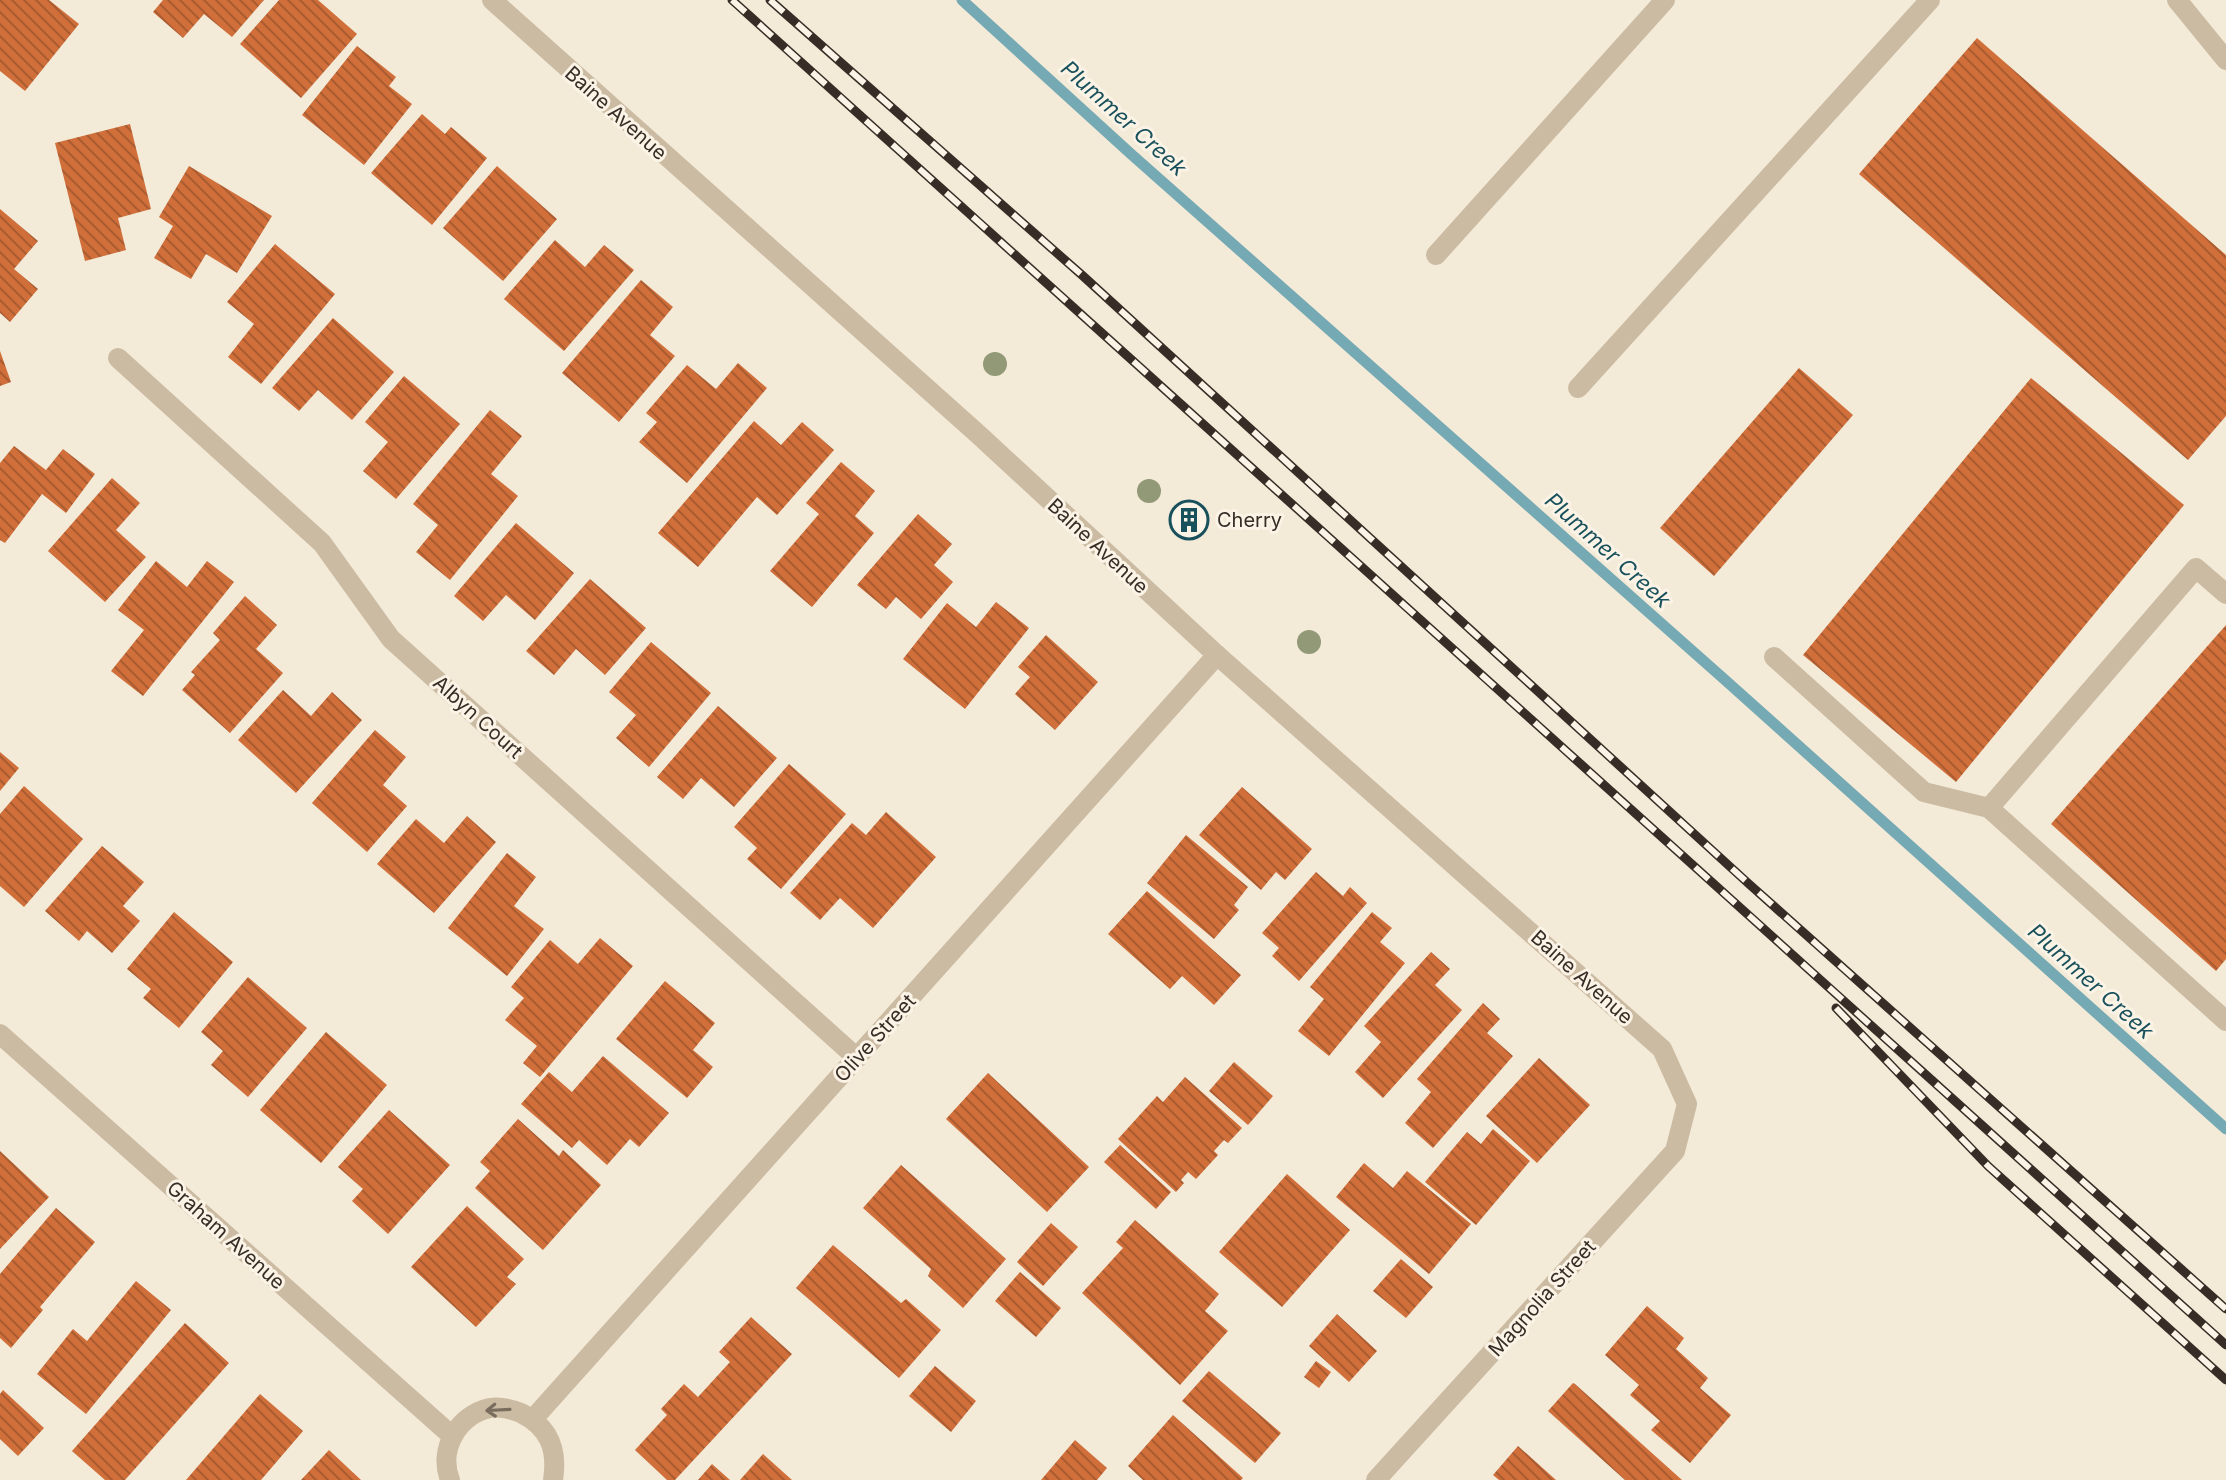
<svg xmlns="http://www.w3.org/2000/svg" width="2226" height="1480" font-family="Inter,sans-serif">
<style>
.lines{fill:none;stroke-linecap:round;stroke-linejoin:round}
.stream{stroke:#75a9b3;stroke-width:11}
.building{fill:url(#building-back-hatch)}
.service{stroke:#ccbba3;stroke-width:20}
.minor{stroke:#ccbba3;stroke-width:20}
.rail-casing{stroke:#372d26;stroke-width:9}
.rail{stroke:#fbf3e5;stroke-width:6;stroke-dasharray:18;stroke-linecap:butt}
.tree{fill:#919977}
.oneway{stroke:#7a6d5e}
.labels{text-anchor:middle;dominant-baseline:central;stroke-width:6;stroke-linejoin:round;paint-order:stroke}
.street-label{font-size:20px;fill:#372d26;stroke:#fbf3e5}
.poi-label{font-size:20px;fill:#372d26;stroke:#fbf3e5;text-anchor:start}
.water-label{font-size:22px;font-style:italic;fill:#18505c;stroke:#fbf3e5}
</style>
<defs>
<pattern id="building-back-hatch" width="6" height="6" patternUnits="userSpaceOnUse" patternTransform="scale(2)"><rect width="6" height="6" fill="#d06f3a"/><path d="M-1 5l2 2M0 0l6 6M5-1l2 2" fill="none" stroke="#aa5c31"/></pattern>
</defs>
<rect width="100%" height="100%" fill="#f3ead8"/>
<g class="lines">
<!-- stream -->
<path class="stream" d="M962,0L1131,154L1724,679L2226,1129"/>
</g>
<!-- building -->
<g class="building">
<path d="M0,0H49L79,24L25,91L0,71Z"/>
<path d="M163,0H264L232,37L204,14L183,38L153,12Z"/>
<path d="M279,0H318L357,34L301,98L240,44Z"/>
<path d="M1977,38L2226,255V416L2188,460L1859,174Z"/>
<path d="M357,46L396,77L389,86L412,104L364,165L302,115Z"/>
<path d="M422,114L445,134L451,127L487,158L432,225L371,173Z"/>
<path d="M130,124L151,209L118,218L126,250L85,261L55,143Z"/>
<path d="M189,166L272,216L237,273L206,254L191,279L154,258L173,226L159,217Z"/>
<path d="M497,166L557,219L503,281L443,228Z"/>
<path d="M0,209L38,241L14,269L38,289L10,322L0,313Z"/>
<path d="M555,240L585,267L604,245L634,270L564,351L504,299Z"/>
<path d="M275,244L335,294L261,384L228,357L254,324L227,302Z"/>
<path d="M641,280L673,307L650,335L675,356L619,422L562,373Z"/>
<path d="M333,318L394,372L352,420L318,390L299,411L272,388Z"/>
<path d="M0,351L11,382L0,386Z"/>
<path d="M738,363L767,388L687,483L639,442L657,422L646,413L687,365L716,389Z"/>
<path d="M1799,368L1853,415L1714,576L1660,528Z"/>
<path d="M404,376L460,424L396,499L363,471L388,442L365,422Z"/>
<path d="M2031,378L2184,505L1956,782L1803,655Z"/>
<path d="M490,410L522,436L491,474L518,496L450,580L416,552L438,525L413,504Z"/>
<path d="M754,421L781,445L802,422L834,450L777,515L757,497L698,567L658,533Z"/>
<path d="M14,446L46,470L63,449L95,474L66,513L42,494L5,543L0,540V463Z"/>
<path d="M841,462L875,491L855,516L874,533L812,607L770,571L819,514L806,503Z"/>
<path d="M112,478L140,503L116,530L146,557L105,602L48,551Z"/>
<path d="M1185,506L1205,521L1193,536L1174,520Z"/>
<path d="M918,514L952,544L934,565L953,582L921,619L896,597L886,609L857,585Z"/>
<path d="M516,523L574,573L535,620L506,595L483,621L454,596Z"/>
<path d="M156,561L187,587L207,561L234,582L143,696L111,671L144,630L118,610Z"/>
<path d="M590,579L646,628L605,675L576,649L554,675L526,651Z"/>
<path d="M245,596L277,625L256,649L283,673L230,733L182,690L195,675L191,672L220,640L213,633Z"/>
<path d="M996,602L1029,628L965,709L903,659L947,603L976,627Z"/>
<path d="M2226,625V959L2216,971L2051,824Z"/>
<path d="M1046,635L1098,682L1055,730L1015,694L1030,677L1018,667Z"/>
<path d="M651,642L711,693L649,767L616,738L636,715L609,692Z"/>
<path d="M283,690L311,716L332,692L362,720L296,793L238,740Z"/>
<path d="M718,706L777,758L734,807L701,778L683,799L657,777Z"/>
<path d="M375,730L406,757L383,785L407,806L367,852L312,803Z"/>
<path d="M0,752L19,768L0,791Z"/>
<path d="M789,764L846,814L781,889L747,859L757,848L734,827Z"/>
<path d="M24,786L83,839L24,907L0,886V814Z"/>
<path d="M1242,787L1312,849L1285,880L1276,872L1261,890L1199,835Z"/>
<path d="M886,812L936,857L873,928L840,898L820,920L790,893L852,823L866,835Z"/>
<path d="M467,816L496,842L434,913L377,864L416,819L444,843Z"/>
<path d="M1186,835L1248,887L1234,905L1239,910L1214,939L1147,883Z"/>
<path d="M102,846L144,882L123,906L140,921L112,953L87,931L79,941L45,911Z"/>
<path d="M507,853L536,877L514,906L544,929L507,976L448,928Z"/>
<path d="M1316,872L1343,896L1350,887L1367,903L1299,981L1272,956L1279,948L1262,933Z"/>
<path d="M1147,891L1241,975L1214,1005L1182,976L1170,989L1108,934Z"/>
<path d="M174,912L233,962L179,1028L143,998L151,989L127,969Z"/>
<path d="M1372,912L1392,928L1380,942L1405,963L1329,1056L1298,1031L1324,999L1310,987Z"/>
<path d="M600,938L633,966L540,1077L523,1063L537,1046L505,1020L524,998L511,987L550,940L578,964Z"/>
<path d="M1431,952L1450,969L1435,985L1462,1010L1383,1098L1355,1072L1381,1042L1364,1026Z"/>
<path d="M248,977L307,1028L248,1097L211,1065L223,1051L201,1032Z"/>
<path d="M665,981L715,1023L693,1050L713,1067L687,1098L616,1039Z"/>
<path d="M1483,1003L1500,1019L1487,1033L1513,1056L1433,1148L1405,1123L1431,1092L1417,1079Z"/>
<path d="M326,1032L387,1085L321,1163L260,1110Z"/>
<path d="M603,1056L669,1113L639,1147L630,1139L607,1165L579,1140L572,1148L521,1104L549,1072L572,1092Z"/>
<path d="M1539,1058L1590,1105L1537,1163L1486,1116Z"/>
<path d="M1234,1062L1273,1096L1248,1125L1209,1091Z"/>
<path d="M988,1073L1089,1167L1047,1212L946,1119Z"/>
<path d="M1185,1077L1242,1128L1228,1143L1224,1140L1214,1151L1218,1155L1196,1179L1188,1172L1181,1180L1184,1183L1176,1192L1118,1139L1157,1096L1163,1102Z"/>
<path d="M389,1110L450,1165L388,1234L352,1201L363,1189L338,1167Z"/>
<path d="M518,1119L559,1156L563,1150L601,1185L543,1250L475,1188L490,1171L480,1162Z"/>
<path d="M1493,1129L1530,1161L1476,1225L1425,1182L1467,1132L1481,1144Z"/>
<path d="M1120,1145L1171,1192L1156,1209L1104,1162Z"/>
<path d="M0,1151L49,1197L0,1249Z"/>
<path d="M1364,1163L1393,1188L1407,1171L1471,1224L1429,1274L1336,1197Z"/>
<path d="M901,1165L1006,1259L963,1308L928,1276L931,1269L863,1208Z"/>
<path d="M1287,1174L1350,1230L1282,1307L1219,1252Z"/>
<path d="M467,1206L524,1259L507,1277L516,1284L476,1327L411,1267Z"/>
<path d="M56,1208L95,1242L40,1307L43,1310L11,1348L0,1338V1274Z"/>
<path d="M1135,1220L1219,1294L1205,1311L1228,1331L1180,1385L1082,1293L1123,1248L1116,1242Z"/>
<path d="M1051,1223L1078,1247L1043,1286L1017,1262Z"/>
<path d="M833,1245L901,1303L906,1299L941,1330L899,1378L796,1288Z"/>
<path d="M1401,1259L1433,1287L1406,1318L1373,1291Z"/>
<path d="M1020,1272L1061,1308L1036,1337L995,1301Z"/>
<path d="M136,1281L171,1310L86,1414L37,1374L73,1329L87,1341Z"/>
<path d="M1647,1306L1684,1338L1676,1349L1708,1378L1700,1388L1731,1415L1690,1463L1651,1430L1660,1421L1630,1395L1639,1385L1605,1355Z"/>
<path d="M1337,1314L1377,1351L1349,1382L1309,1346Z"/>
<path d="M751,1317L792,1354L675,1480H667L635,1450L667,1415L661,1409L684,1384L698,1397L730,1362L719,1352Z"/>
<path d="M185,1323L229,1363L125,1480H105L72,1451Z"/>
<path d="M1316,1361L1331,1372L1319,1388L1304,1377Z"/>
<path d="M935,1366L976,1401L951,1432L909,1396Z"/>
<path d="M1209,1371L1281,1433L1255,1463L1182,1401Z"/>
<path d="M1573,1383L1575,1384L1682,1480H1625L1548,1411Z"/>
<path d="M3,1390L44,1428L18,1456L0,1439V1394Z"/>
<path d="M260,1394L303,1431L261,1480H186Z"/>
<path d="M1173,1415L1243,1478L1241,1480H1143L1128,1466Z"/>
<path d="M1075,1440L1107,1468L1097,1480H1041Z"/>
<path d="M1518,1446L1556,1480H1499L1493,1475Z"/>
<path d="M329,1450L361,1480H301Z"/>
<path d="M763,1454L792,1480H740Z"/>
<path d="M712,1464L730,1480H698Z"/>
</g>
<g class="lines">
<!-- service -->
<g class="service">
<path d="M2177,0L2226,60"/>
<path d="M1436,255L1665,0"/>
<path d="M1578,388L1930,0"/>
<path d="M2226,594L2196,568L1989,808L2226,1021"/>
<path d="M1774,657L1924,792L1989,808"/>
</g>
<!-- minor -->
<g class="minor">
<path d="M492,0L979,435L1217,655L1662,1049L1687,1104L1675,1151L1376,1480"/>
<path d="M118,358L322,543L391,639L857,1058"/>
<path d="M0,1034L451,1435"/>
<path d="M533,1419L1217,655"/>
<path d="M450,1480C438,1449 458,1415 490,1408C501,1406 511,1409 521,1413C549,1427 558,1449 553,1480"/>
</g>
<!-- rail casing -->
<g class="rail-casing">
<g id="rail">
<path d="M732,0L2226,1345"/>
<path d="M770,0L1083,276L1749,884L2226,1309"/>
<path d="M1836,1008L1988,1166L2226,1380"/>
</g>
</g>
<!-- rail -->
<use href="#rail" class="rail"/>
</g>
<!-- trees -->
<g class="tree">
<circle cx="995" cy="364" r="12"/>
<circle cx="1149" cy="491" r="12"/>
<circle cx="1309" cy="642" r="12"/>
</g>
<!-- one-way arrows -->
<defs><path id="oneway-shaft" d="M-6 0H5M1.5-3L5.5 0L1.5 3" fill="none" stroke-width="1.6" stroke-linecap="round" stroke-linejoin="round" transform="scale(2)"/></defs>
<use class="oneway" href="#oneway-shaft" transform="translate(498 1410) rotate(177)"/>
<!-- icons -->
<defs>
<g id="building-ring" transform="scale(2)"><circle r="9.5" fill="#fbf3e5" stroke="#18505c" stroke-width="1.5"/><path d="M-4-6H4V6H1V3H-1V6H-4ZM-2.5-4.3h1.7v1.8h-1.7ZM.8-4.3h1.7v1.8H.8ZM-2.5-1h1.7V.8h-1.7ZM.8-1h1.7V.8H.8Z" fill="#18505c"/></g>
</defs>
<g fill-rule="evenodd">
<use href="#building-ring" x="1189" y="520"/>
</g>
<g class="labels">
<!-- street labels -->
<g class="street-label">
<text transform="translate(616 113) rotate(42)">Baine Avenue</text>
<text transform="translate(1098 546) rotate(43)">Baine Avenue</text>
<text transform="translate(478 717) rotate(42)">Albyn Court</text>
<text transform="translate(1582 977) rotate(42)">Baine Avenue</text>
<text transform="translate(875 1038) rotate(-48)">Olive Street</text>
<text transform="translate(226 1235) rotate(42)">Graham Avenue</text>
<text transform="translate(1542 1298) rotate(-48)">Magnolia Street</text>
</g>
<!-- poi labels -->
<g class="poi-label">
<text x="1217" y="520">Cherry</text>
</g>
<!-- water labels -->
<g class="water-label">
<text transform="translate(1124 118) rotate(42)">Plummer Creek</text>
<text transform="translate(1608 550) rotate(42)">Plummer Creek</text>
<text transform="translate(2091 981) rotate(42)">Plummer Creek</text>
</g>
</g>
</svg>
